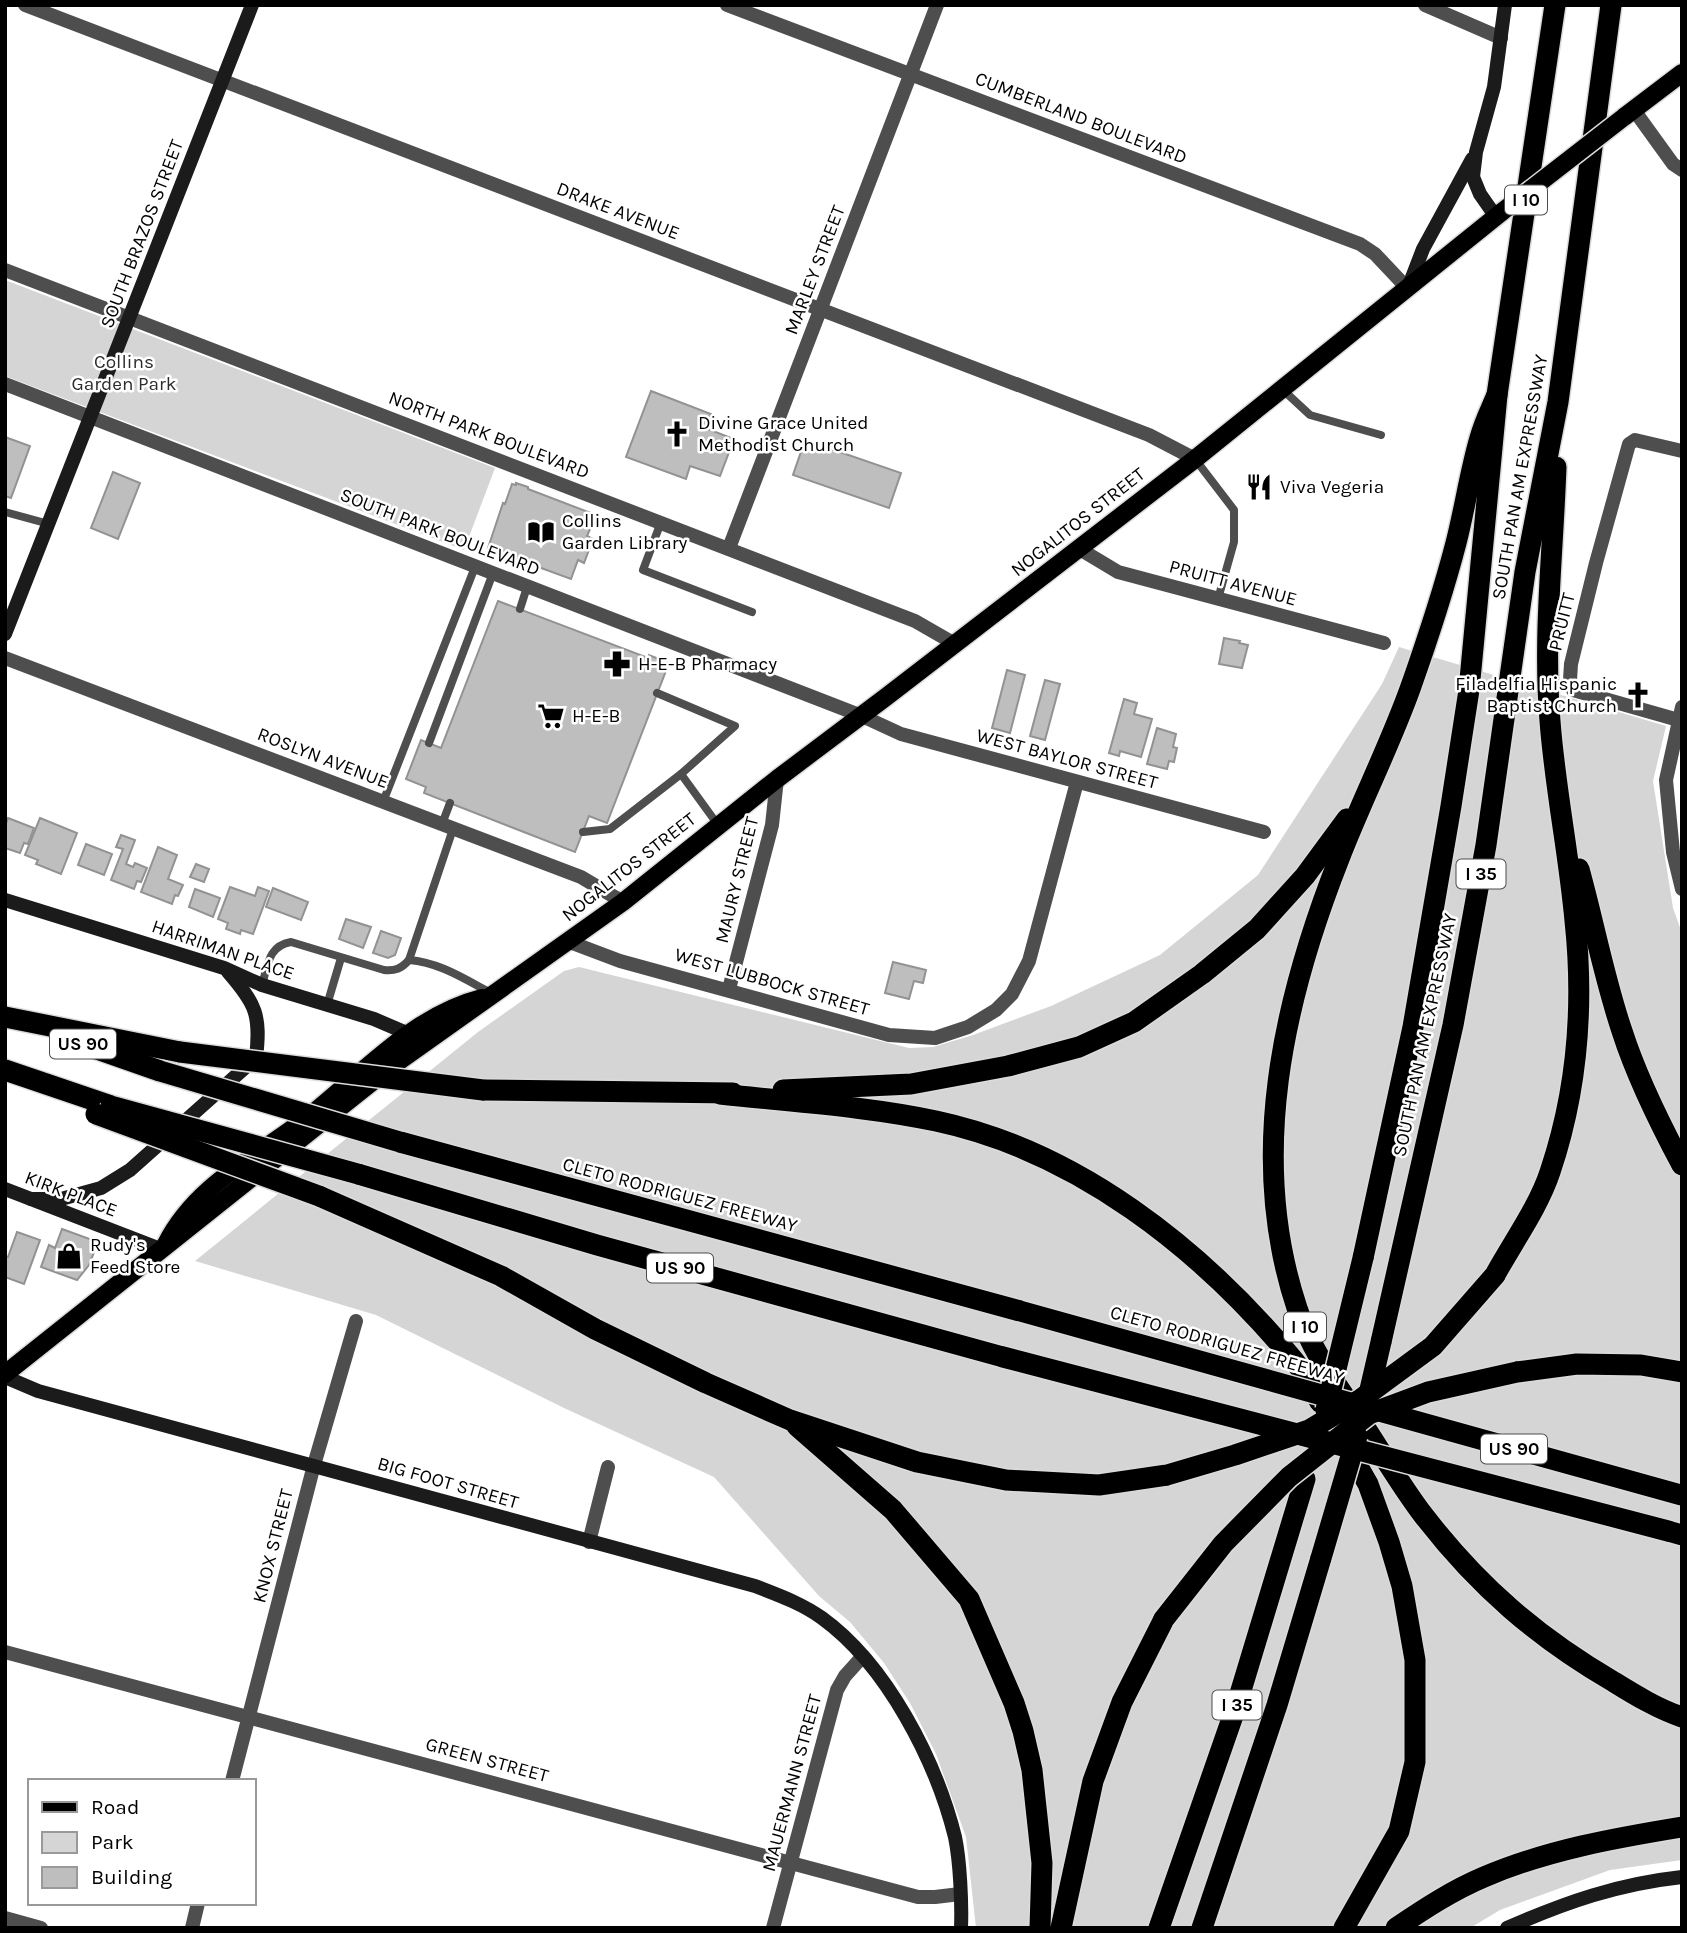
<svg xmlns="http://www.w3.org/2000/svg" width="1687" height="1933" font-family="Karla,sans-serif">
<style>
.green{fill:#d5d5d5}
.building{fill:#bebebe;stroke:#929292;stroke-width:2}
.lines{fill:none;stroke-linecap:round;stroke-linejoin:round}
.primary-casing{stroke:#dbdbdb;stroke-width:21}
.highway-casing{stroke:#dbdbdb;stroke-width:24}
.lane{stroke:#4e4e4e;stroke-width:8}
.street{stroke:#4e4e4e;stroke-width:14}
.secondary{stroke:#1b1b1b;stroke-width:14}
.primary{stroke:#000;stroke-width:18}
.highway{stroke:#000;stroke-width:21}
.primary-bridge-casing{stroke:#dbdbdb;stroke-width:21;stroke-linecap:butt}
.highway-bridge-casing{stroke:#dbdbdb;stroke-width:24;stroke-linecap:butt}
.primary-bridge{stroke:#000;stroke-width:18}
.highway-bridge{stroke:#000;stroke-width:21}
.labels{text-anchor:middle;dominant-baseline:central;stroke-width:5;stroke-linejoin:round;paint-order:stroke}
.shield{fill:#fff;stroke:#4c4c4c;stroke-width:2}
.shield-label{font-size:18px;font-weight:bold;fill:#000}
.street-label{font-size:19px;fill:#000;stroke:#fff}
.park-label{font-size:19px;fill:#2c2c2c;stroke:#fff}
.poi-label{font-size:19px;fill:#000;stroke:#fff;text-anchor:start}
</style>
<rect width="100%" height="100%" fill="#fff"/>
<!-- green -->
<g class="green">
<path d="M5,280L495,468L464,550L5,376Z"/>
<path d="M1399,647L1666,726L1653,781L1673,908L1682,933V1860L1610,1870L1500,1910L1470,1928H976L966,1837L936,1754L910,1703L884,1663L850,1622L819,1596L714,1477L564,1408L376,1315L195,1261L478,1032L564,971L579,967L909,1048L933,1047L973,1035L1051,1006L1160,955L1258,875L1382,684Z"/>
</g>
<!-- building -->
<g class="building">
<path d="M651,391L711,414L705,428L734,439L720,476L690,466L686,479L626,457Z"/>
<path d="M5,437L30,446L11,498L5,496Z"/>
<path d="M805,440L901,473L889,508L793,475Z"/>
<path d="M113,472L140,483L118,539L91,528Z"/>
<path d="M516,483L528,487V489L596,515L587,536L593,539L584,563L578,560L571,579L503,554V556L491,551V549L488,548L503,503L505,504L512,484L516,485Z"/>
<path d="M498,601L648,658L649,655L669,663L607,823L589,816L575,852L424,793L426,787L406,779L421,740L441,748Z"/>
<path d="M1224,638L1240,641L1239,643L1248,645L1242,668L1219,664Z"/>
<path d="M1007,670L1025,675L1010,733L992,728Z"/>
<path d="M1045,680L1060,684L1045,740L1030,736Z"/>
<path d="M1124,699L1137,703L1134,714L1152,719L1141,757L1120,751L1119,756L1109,753Z"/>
<path d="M1157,728L1176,734L1173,747L1177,748L1174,762L1169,761L1167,769L1147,764Z"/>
<path d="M8,818L34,828L28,844L24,843L20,853L5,848V826Z"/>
<path d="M40,818L77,833L61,874L36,864L38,860L25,855Z"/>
<path d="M121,835L135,840L126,864L133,867L135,863L147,868L141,882L137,881L134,889L111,880L123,849L116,847Z"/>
<path d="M86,844L112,854L104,875L78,865Z"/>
<path d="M158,847L177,855L168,879L183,885L178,896L175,895L172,904L141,892Z"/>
<path d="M196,864L209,869L204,882L190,877Z"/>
<path d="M230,887L255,896L258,887L269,891L253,934L241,930L240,934L226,929L228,923L218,919Z"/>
<path d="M273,888L308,902L301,920L266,907Z"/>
<path d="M195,889L220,898L213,917L189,907Z"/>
<path d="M346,919L371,927L363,948L339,939Z"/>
<path d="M381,931L401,938L395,955L388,958L373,953Z"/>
<path d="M893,962L926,970L923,983L914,981L909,999L885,993Z"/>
<path d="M62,1229L98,1242L89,1265L77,1280L41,1267L49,1245L55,1248Z"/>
<path d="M17,1232L40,1240L24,1284L5,1277V1256L8,1257Z"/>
</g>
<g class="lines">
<!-- primary casing -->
<g class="primary-casing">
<g id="primary">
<path d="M1624,117L1682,73"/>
<path d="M166,1244C195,1186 254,1158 303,1121C360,1077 411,1016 482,998"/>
<path d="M5,1374L391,1067L623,902L777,779L886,697L1195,459L1503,211"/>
</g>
</g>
<!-- highway casing -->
<g class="highway-casing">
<g id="highway">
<path d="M1497,395C1491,409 1484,423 1480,438C1470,472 1465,508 1456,543C1443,593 1427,641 1410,689C1389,747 1361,802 1339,859C1283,1001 1247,1158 1297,1308C1310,1349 1337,1385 1361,1421C1382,1453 1401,1486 1424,1516C1479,1587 1537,1637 1614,1682C1635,1695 1658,1709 1682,1717"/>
<path d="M1579,869C1594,923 1604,978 1622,1031C1637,1078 1659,1122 1682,1165"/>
<path d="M5,1017L180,1052"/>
<path d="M80,1043L160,1071"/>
<path d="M5,1070L111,1106"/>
<path d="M483,1090L733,1093"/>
<path d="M783,1090L911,1084L1008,1066L1079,1047L1134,1022L1202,974L1257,929L1305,876L1347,819"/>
<path d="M720,1094C792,1102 865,1106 936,1121C1077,1151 1200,1248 1291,1357C1303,1370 1311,1387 1320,1402"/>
<path d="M400,1142L1020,1311"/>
<path d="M358,1174L597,1245L1003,1357"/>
<path d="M319,1196L501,1276L595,1329L706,1383L790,1420L917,1462L1006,1480L1099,1485L1167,1475"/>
<path d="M1363,1258L1413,1027L1451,806L1469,690L1497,395L1555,5"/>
<path d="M1495,1275C1513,1242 1538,1208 1550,1172C1577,1092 1584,1006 1575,921C1569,854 1555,788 1550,721C1543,637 1553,552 1556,467"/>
<path d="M1381,1342L1453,1025L1486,845L1525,572L1558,402L1611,5"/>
<path d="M1517,1372L1577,1364L1641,1365L1682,1372"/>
<path d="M797,1426L893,1510L969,1599L1014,1703L1023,1731L1032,1770L1042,1863L1040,1928"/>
<path d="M1668,1531L1682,1535"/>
<path d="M1061,1928L1093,1781L1122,1702L1164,1619"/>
<path d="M1159,1928L1236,1707L1305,1479"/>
<path d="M1202,1928L1277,1705L1321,1558"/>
<path d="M1344,1928L1399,1831L1415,1762V1660L1402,1586L1389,1542L1368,1484L1345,1444"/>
<path d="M1396,1928C1424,1909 1453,1890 1484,1877C1547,1850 1615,1838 1682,1827"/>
</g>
</g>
<!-- lane -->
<g class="lane">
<path d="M1282,389L1310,415L1381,435"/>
<path d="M1195,459L1234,510V542L1218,599"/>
<path d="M5,512L49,524"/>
<path d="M661,522L643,570L752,612"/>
<path d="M520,609L527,587"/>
<path d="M657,693L735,726L681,774L718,825"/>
<path d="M429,743L493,573"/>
<path d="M383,802L475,567"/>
<path d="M442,824L450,803"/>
<path d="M583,832L610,829L681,774"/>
<path d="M409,960C439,962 466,980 493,994"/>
<path d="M262,985C268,965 268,946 291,942L384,970C395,971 401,969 409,960L453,829"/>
<path d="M327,1005L341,958"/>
</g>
<!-- street -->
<g class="street">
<path d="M25,5L1149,435L1195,459"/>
<path d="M727,5L1360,244L1375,254L1408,289"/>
<path d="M1425,5L1501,38"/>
<path d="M1634,110L1673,164L1682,170"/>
<path d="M5,270L915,621L955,644"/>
<path d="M5,384L862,716L901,734L1264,832"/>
<path d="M1682,451L1635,440L1629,444L1596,563L1571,664L1570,680L1573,690L1682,721"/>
<path d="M729,548L937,5"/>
<path d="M1078,548L1118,572L1384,643"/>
<path d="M5,658L581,877L623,902"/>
<path d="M1682,707L1666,780L1673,852L1682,889"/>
<path d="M567,941L620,961L889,1035L935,1038L968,1027L996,1010L1012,994L1029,961L1077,782"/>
<path d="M729,989L772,825L777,779"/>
<path d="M589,1542L608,1467"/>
<path d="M5,1652L918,1897H935L960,1894"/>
<path d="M232,1781L314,1465L356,1321"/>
<path d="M5,1918L41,1928"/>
<path d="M192,1928L198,1903"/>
<path d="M773,1928L837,1690L845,1676L863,1656"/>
</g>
<!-- secondary -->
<g class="secondary">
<path d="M1496,217L1480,194L1473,177L1476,152L1494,87L1505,5"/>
<path d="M1408,288L1423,249L1472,159"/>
<path d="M5,634L252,5"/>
<path d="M5,900L224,968L262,985L374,1019L416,1037"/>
<path d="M5,1189L163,1250"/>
<path d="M31,1199H61L101,1188L130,1170L256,1058C261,1015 256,1004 228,972"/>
<path d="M5,1377L38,1391L755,1586C778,1595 801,1603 822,1618C887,1665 936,1761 955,1837C960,1861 962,1903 961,1928"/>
<path d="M1507,1928C1566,1902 1618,1884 1682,1877"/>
</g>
<!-- primary -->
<use href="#primary" class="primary"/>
<!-- highway -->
<use href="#highway" class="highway"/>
<!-- primary-bridge casing -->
<g class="primary-bridge-casing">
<path id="primary-bridge" d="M1503,211L1624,117"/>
</g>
<!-- highway-bridge casing -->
<g class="highway-bridge-casing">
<g id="highway-bridge">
<path d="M180,1052L483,1090"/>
<path d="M160,1071L400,1142"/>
<path d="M111,1106L358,1174"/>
<path d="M96,1114L319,1196"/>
<path d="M1020,1311L1681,1495"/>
<path d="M1003,1357L1668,1531"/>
<path d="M1368,1398L1381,1342"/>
<path d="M1326,1410L1363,1258"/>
<path d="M1167,1475L1235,1455L1309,1430L1361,1399L1433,1346L1495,1275"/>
<path d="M1321,1558L1357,1436"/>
<path d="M1164,1619L1223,1544L1289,1477L1369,1414L1428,1392L1517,1372"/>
</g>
</g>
<!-- primary-bridge -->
<use href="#primary-bridge" class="primary-bridge"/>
<!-- highway-bridge -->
<use href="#highway-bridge" class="highway-bridge"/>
</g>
<!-- icons -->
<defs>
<g id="church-bare" transform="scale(2.1)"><path d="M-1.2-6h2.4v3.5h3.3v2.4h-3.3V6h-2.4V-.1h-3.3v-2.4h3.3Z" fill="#000" stroke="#fff" stroke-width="2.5" paint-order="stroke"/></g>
<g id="restaurant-bare" transform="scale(2.1)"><path d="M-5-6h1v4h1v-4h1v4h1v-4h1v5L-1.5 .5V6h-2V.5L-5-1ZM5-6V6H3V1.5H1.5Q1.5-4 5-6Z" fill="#000" stroke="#fff" stroke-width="2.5" paint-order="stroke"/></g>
<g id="library-bare" transform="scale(2.1)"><path d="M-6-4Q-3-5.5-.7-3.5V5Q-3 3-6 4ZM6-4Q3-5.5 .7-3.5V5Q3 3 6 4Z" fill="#000" stroke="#fff" stroke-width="2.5" paint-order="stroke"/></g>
<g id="pharmacy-bare" transform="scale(2.1)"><path d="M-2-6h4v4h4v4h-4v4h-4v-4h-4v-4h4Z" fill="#000" stroke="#fff" stroke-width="2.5" paint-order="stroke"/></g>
<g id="supermarket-bare" transform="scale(2.1)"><path d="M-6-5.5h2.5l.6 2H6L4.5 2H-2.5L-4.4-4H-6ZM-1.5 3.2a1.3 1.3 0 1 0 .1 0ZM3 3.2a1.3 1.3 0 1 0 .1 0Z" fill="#000" stroke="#fff" stroke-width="2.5" paint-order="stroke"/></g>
<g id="shop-bare" transform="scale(2.1)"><path d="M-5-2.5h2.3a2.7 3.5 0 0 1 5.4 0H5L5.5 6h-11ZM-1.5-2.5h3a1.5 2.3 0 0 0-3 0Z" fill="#000" stroke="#fff" stroke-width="2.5" paint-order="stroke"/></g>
</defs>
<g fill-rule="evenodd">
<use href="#church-bare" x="677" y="434"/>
<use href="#restaurant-bare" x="1259" y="487"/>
<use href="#library-bare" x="541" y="532"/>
<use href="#pharmacy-bare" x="617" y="664"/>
<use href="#church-bare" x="1638" y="695"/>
<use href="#supermarket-bare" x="551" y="716"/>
<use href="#shop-bare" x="69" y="1256"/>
</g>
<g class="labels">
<!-- shield labels -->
<g class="shield">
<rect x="1505" y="185.5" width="42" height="29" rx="5"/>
<rect x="1456.5" y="859.5" width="49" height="29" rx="5"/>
<rect x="50" y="1029.5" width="66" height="29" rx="5"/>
<rect x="647" y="1253.5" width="66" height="29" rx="5"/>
<rect x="1284" y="1312.5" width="42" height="29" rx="5"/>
<rect x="1481" y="1434.5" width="66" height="29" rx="5"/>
<rect x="1212.5" y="1690.5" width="49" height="29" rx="5"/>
</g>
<g class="shield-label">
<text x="1526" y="200">I 10</text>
<text x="1481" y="874">I 35</text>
<text x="83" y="1044">US 90</text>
<text x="680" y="1268">US 90</text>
<text x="1305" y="1327">I 10</text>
<text x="1514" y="1449">US 90</text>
<text x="1237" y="1705">I 35</text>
</g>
<!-- street labels -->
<g class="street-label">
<text transform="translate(1081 118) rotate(21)">CUMBERLAND BOULEVARD</text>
<text transform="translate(618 211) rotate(21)">DRAKE AVENUE</text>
<text transform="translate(142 234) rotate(-69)">SOUTH BRAZOS STREET</text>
<text transform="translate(815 270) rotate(-69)">MARLEY STREET</text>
<text transform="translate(489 435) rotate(21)">NORTH PARK BOULEVARD</text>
<text transform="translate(1520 477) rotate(-80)">SOUTH PAN AM EXPRESSWAY</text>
<text transform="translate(1078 522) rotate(-38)">NOGALITOS STREET</text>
<text transform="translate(440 532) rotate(21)">SOUTH PARK BOULEVARD</text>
<text transform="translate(1233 583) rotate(15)">PRUITT AVENUE</text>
<text transform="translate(1562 622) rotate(-76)">PRUITT</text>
<text transform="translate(323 758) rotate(21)">ROSLYN AVENUE</text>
<text transform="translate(1067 759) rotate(15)">WEST BAYLOR STREET</text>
<text transform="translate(629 867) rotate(-38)">NOGALITOS STREET</text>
<text transform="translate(737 880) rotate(-76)">MAURY STREET</text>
<text transform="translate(223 950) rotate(19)">HARRIMAN PLACE</text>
<text transform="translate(772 982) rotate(16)">WEST LUBBOCK STREET</text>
<text transform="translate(1425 1035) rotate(-78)">SOUTH PAN AM EXPRESSWAY</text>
<text transform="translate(71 1194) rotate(21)">KIRK PLACE</text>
<text transform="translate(680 1195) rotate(15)">CLETO RODRIGUEZ FREEWAY</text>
<text transform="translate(1227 1345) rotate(16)">CLETO RODRIGUEZ FREEWAY</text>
<text transform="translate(448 1483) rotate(16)">BIG FOOT STREET</text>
<text transform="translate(273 1546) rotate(-76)">KNOX STREET</text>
<text transform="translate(487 1760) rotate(15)">GREEN STREET</text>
<text transform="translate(792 1783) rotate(-75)">MAUERMANN STREET</text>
</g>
<!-- park labels -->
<g class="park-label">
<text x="124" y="362">Collins<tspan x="124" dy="22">Garden Park</tspan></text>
</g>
<!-- poi labels -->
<g class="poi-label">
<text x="698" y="423">Divine Grace United<tspan x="698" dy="22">Methodist Church</tspan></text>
<text x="1280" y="487">Viva Vegeria</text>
<text x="562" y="521">Collins<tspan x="562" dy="22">Garden Library</tspan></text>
<text x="638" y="664">H-E-B Pharmacy</text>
<text x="1617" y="684" text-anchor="end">Filadelfia Hispanic<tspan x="1617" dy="22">Baptist Church</tspan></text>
<text x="572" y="716">H-E-B</text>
<text x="90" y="1245">Rudy's<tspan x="90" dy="22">Feed Store</tspan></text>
</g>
</g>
<!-- border -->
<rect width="1687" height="1933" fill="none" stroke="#000000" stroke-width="14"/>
<!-- legend -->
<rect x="28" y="1779" width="228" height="126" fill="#ffffff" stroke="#999999" stroke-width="2"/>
<rect x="42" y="1802" width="35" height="10" fill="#000000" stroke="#999999" stroke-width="2"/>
<text x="91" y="1814" font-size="21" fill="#000000">Road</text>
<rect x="42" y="1832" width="35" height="21" fill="#d5d5d5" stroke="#999999" stroke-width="2"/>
<text x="91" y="1849" font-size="21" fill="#000000">Park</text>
<rect x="42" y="1867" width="35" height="21" fill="#bebebe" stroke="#999999" stroke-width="2"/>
<text x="91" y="1884" font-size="21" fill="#000000">Building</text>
</svg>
